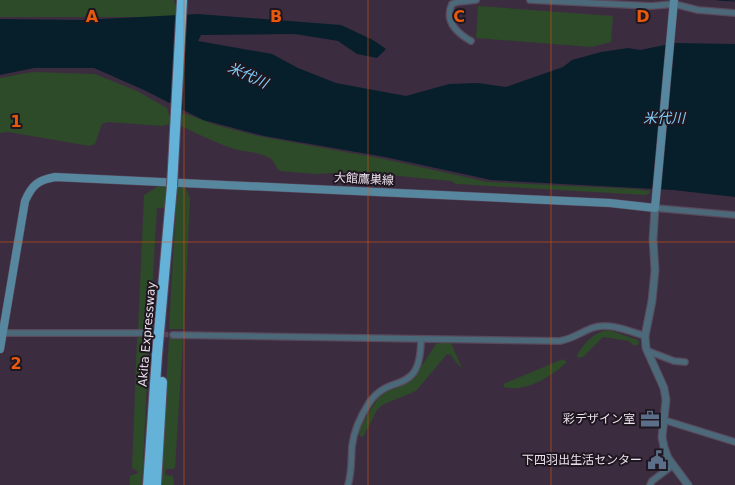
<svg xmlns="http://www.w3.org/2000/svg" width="735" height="485" font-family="'DejaVu Sans','Noto Sans JP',sans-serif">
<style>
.green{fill:#2d4a29}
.water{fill:#071f2b}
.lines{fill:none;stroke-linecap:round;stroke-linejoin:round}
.stream{stroke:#071f2b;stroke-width:1}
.minor-tunnel{stroke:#56475a;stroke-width:5.5;stroke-dasharray:5.5 3;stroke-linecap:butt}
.minor-casing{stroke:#58495c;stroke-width:8}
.tertiary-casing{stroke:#58495c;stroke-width:9}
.secondary-casing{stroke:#58495c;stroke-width:9}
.motorway-casing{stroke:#58495c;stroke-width:12}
.minor{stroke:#4b6978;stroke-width:5.5}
.tertiary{stroke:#4b6978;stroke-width:7}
.secondary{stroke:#56879e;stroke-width:8}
.motorway{stroke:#64b2d7;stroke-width:10}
.motorway-bridge-casing{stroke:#58495c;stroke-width:12;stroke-linecap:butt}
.motorway-bridge{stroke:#64b2d7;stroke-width:10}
.grid{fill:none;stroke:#e8590c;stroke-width:1;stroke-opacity:0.55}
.labels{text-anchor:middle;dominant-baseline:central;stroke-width:4;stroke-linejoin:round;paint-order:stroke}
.street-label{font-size:12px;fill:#ebe0ed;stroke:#1f1720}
.poi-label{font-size:12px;fill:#ebe0ed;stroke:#1f1720;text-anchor:end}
.water-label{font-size:14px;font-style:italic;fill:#80cffb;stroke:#1f1720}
.grid-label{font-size:16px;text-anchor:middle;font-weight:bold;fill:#e8590c;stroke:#1f1720;stroke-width:4;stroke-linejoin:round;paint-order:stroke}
</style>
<rect width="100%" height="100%" fill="#3c2c40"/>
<!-- green -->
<g class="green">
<path d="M0,0H174L176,9L175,17H0Z"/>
<path d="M478,6L613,16L611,42L591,47L476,38Z"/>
<path d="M32,72L95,74L137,91L167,108L170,118L169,124L162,126L108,122L102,124L95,144L90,146L8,132L0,133V78Z"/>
<path d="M181,114H186L216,125L258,136L384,159L488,182L635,189L650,191V193L645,195L456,184L451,181L357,172L316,174L280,171C275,168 275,160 268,157C259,152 245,152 234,149C216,143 198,134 181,126Z"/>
<path d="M160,185L166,186L165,208H157L150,329L138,330L144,195Z"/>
<path d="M177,186H185L190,198L184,329H169Z"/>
<path d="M609,330L638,340L639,344L634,346L629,341L603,337L583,357L578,358L577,355C585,342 593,332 609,330Z"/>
<path d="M139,337L147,338L149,340L142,485H130V476L138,473L137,471L132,468L137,338Z"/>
<path d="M169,338H181L183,341L175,467L173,469H166L165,473L166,475L173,476L174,485H160Z"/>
<path d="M444,342L451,343L462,368L458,365L451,355L447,354L416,391L382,405L377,410L363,437L360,436L359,433L362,424L378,398L386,392L400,386L415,376L436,344Z"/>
<path d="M563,359L567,362C552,376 526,393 504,387V384L508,382Z"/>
</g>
<!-- water -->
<path class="water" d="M198,14L341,25L373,40L386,49L377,58L357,54L338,41L295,34L201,35L198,41L272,54L298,68L336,83L406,96L449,84L478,83L506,87L563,67L572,60L601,52L628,48L640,50L675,43L735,44V197L673,190L491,180L385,157L264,136L203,120L144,90L94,68H34L0,75V19L82,20Z"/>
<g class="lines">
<!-- stream -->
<path class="stream" d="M717,0L735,1"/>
<!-- minor-tunnel -->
<path class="minor-tunnel" d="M146,333L173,335"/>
<!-- minor casing -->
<g class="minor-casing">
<g id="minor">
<path d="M530,0L651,6L674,4L698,10L735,13"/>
<path d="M471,41C457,33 444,21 452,4L458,2L476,0"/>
<path d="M655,208L735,215"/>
<path d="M0,333H146"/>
<path d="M173,335L560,341C575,338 579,333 592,328C609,322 629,331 645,336"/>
<path d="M648,351L674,361L685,362"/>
<path d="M664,420L735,442"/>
<path d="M348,485C352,472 351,460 352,446C354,430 360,417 369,403C390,371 420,398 421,340"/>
<path d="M650,485L652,481L673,465"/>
</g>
</g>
<!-- tertiary casing -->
<g class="tertiary-casing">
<path id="tertiary" d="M655,208L653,239L655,270L652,301L645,336L646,348L664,388L666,400L662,437L664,447L668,458L688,485"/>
</g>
<!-- secondary casing -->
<g class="secondary-casing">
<path id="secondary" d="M0,349L25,201C32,185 38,180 55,177L610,203L655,208L674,0"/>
</g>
<!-- motorway casing -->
<g class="motorway-casing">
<g id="motorway">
<path d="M148,485L157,355L172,186"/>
<path d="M156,485L162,382"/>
</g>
</g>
<!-- minor -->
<use href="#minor" class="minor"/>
<!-- tertiary -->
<use href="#tertiary" class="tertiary"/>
<!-- secondary -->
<use href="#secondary" class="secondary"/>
<!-- motorway -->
<use href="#motorway" class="motorway"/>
<!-- motorway-bridge casing -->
<g class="motorway-bridge-casing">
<path id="motorway-bridge" d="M172,186L182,0"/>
</g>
<!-- motorway-bridge -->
<use href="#motorway-bridge" class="motorway-bridge"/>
</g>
<!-- grid -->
<path class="grid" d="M184,0V485M368,0V485M551,0V485M0,242H735"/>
<!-- icons -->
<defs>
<g id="office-bare" transform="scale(1.5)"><path d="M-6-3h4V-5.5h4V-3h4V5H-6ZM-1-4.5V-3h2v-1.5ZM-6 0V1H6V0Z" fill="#5c6f8a" stroke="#1f1720" stroke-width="2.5" paint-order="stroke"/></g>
<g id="civic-bare" transform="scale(1.5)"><path d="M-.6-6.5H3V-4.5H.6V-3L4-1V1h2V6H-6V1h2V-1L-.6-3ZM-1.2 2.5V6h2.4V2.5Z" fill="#5c6f8a" stroke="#1f1720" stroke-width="2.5" paint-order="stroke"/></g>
</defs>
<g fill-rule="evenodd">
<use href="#office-bare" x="650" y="419"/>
<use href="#civic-bare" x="657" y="460"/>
</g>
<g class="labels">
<!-- street labels -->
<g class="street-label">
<text transform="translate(364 179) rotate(3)">大館鷹巣線</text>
<text transform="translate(147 334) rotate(-85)">Akita Expressway</text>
</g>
<!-- poi labels -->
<g class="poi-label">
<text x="635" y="419">彩デザイン室</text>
<text x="642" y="460">下四羽出生活センター</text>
</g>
<!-- water labels -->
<g class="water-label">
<text transform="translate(248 75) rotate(25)">米代川</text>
<text x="664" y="118">米代川</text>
</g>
</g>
<g class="grid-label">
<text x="92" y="22">A</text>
<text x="276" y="22">B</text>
<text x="459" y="22">C</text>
<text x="643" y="22">D</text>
<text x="16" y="127">1</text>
<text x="16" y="369">2</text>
</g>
</svg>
